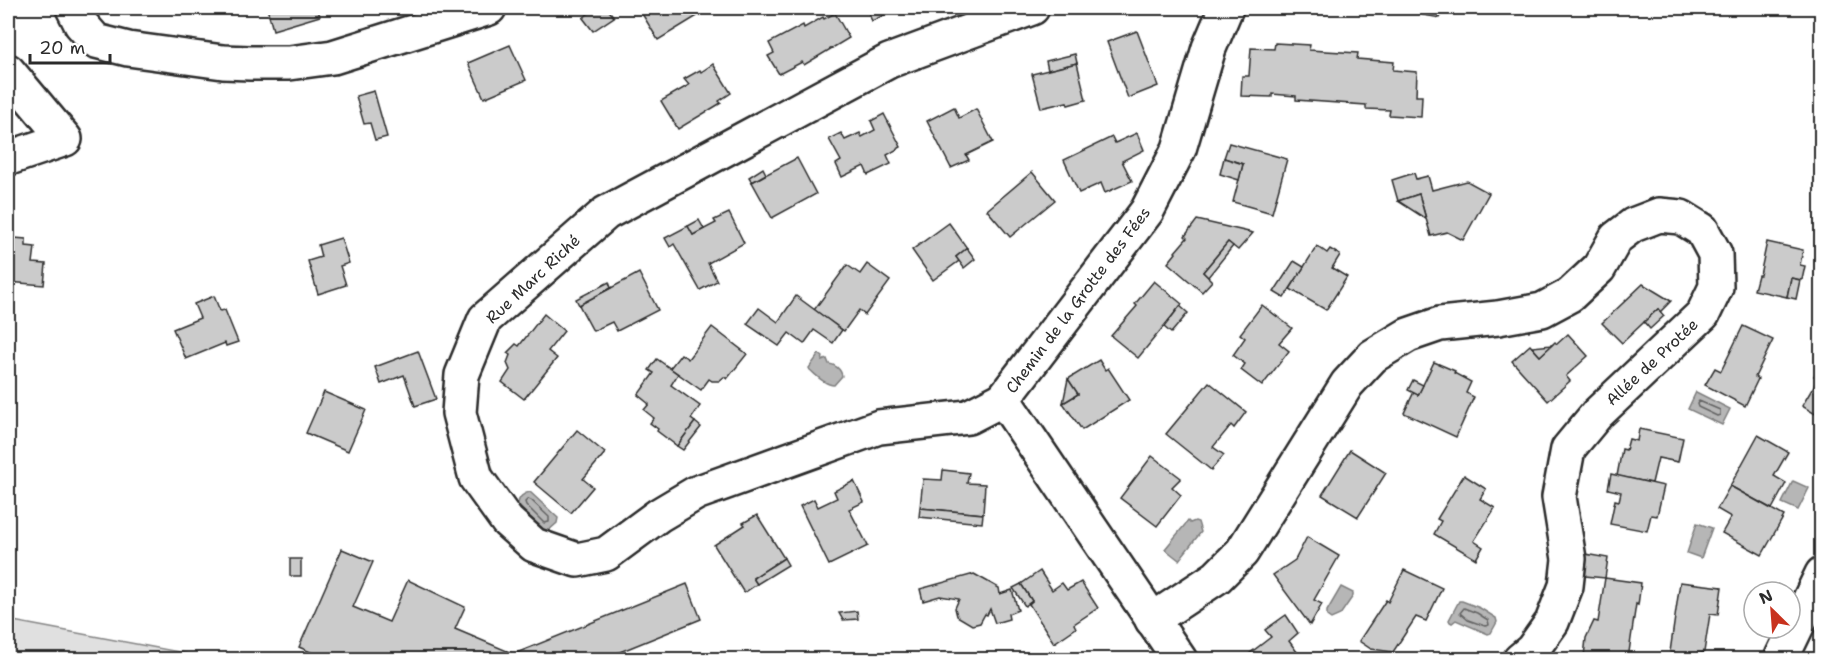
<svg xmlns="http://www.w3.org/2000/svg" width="1829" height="667" font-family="'Shantell Sans',sans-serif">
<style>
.green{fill:#e0e0e0;stroke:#868686;stroke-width:1.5}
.water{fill:#b6b6b6;stroke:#7e7e7e;stroke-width:1.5}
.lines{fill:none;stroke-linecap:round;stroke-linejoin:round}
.shore{stroke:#636363;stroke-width:1.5}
.building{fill:#cbcbcb;stroke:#2b2b2b;stroke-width:1.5}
.minor-casing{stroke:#2b2b2b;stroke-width:38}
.minor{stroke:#fff;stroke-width:33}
.labels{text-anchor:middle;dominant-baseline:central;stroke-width:5;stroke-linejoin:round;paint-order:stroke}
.street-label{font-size:16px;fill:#2b2b2b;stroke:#fff}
</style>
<rect width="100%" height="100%" fill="#fff"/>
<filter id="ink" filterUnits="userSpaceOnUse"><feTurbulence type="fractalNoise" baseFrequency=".0167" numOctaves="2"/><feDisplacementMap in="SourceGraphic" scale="12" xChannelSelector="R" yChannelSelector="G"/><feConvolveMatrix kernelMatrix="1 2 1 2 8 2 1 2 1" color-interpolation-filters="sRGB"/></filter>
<g filter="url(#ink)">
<!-- green -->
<path class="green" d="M8,620L216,659H8Z"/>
<!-- water -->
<g class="water">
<path d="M819,354L823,357L822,361L827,359L829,364C834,364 841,369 842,376L834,385C825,385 817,376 810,370L809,368Z"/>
<path d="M1696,392L1730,409L1722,425L1688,409Z"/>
<path d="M1793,481L1809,488L1798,510L1782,503Z"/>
<path d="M530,492L558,518L557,523L548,531L542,530L518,505C518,497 524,493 530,492Z"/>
<path d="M1188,521L1190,523L1195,521L1198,522L1201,532L1179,560L1165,549Z"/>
<path d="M1697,523L1712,528L1701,558L1687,553Z"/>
<path d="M1341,587L1353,593V596L1340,615L1331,619L1327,616V611Z"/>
<path d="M1459,601H1462L1480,608L1496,618L1497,622L1491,633L1488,634L1456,620L1452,623L1450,622L1449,620Z"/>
</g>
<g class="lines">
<!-- shore -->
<g class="shore">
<path d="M1699,401L1720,410V415L1717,416L1698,407L1697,404Z"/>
<path d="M528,499L531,500L549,517V522L544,523L526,505L525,502Z"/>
<path d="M1464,608L1477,613L1488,620L1489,625L1485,626L1468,620L1460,613Z"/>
</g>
</g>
<!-- building -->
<g class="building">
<path d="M267,8H317L320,16L273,30Z"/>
<path d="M595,8H607L614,17L593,31L583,18Z"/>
<path d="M649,8H694L699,15L658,40L641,12Z"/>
<path d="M866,8H898L872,21Z"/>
<path d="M1424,8H1442L1440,18L1423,15Z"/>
<path d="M835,13L849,38L804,65L802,62L779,74L768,56L774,53L769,43L803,25L804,28L823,17L824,19Z"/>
<path d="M1137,31L1158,86L1128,98L1107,42Z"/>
<path d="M1275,43L1310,45L1309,50L1358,53L1357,59L1394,62L1393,70L1417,72L1416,96H1422L1421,117L1389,115L1390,110L1366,109V105L1296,100V96L1272,94V97L1241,96L1242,76H1249L1251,48L1274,49Z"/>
<path d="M510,45L526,80L484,98L468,63Z"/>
<path d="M1075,54L1077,63L1048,70L1046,61Z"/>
<path d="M1077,63L1086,100L1068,105L1067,102L1041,108L1032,74Z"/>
<path d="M713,64L731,93L719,101L721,103L678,129L661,101L689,85L684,79L700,70L701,72Z"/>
<path d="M374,91L387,137L375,140L370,123L364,124L356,96Z"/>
<path d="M954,107L959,118L976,109L993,142L966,155L969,160L951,168L927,121Z"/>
<path d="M884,114L901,147L887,155L891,164L868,175L864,166L842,177L836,164L841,161L829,139L841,133L845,140L860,133L862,137L875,130L871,121Z"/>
<path d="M1137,133L1144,150L1122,161L1132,181L1105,193L1101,183L1079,193L1064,160L1112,137L1115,143Z"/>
<path d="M1229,143L1287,159L1272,213L1233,202L1243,164L1224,158Z"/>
<path d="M797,158L816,194L772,218L752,182Z"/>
<path d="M1224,158L1243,164L1239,180L1220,174Z"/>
<path d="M763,168L766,174L752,182L749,177Z"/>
<path d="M1032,172L1055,200L1010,237L987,210Z"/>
<path d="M1414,173L1416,179L1428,176L1432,190L1467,181L1489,193L1463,240L1447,232L1431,236L1419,194L1398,201L1392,180Z"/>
<path d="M1419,194L1426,219L1398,201Z"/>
<path d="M729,213L744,243L708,263L717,281L700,290L674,244L670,247L665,238L688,226L693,235L716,223L714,220Z"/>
<path d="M699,220L704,229L693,235L688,226Z"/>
<path d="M1197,220L1253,233L1238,250L1228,242L1203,272L1212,281L1202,292L1168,263L1176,253L1175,252L1187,238L1185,236Z"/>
<path d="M949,223L967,248L956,257L959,261L933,280L912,250Z"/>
<path d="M14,238L26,239V246L35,247L33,263L46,264L44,285L8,282V240L14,241Z"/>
<path d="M341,238L349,263L340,266L346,285L318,294L308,261L321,257L318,245Z"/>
<path d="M1228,242L1233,246L1208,277L1203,272Z"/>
<path d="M1767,242L1803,250L1800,265L1805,266L1802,280L1791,278L1787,297L1754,290L1758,275H1760Z"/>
<path d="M1317,246L1327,253L1330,249L1340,255L1332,268L1347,277L1326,310L1290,289Z"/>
<path d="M967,248L975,259L964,268L956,257Z"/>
<path d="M1294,261L1304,267L1284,298L1274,292Z"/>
<path d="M867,264L890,281L865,315L859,310L844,331L814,310L847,265L860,274Z"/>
<path d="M639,273L658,310L617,331L612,322L593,331L579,305Z"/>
<path d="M1791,278L1800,280L1796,299L1787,297Z"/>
<path d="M1154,281L1182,304L1138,358L1111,336L1137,306L1135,304Z"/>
<path d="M609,282L611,288L579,305L576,299Z"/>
<path d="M1643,284L1671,301L1660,312L1658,309L1622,343L1602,323Z"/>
<path d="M214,296L220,311L225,310L238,342L226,346L225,343L186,359L173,329L200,318L194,304Z"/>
<path d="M796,296L842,330L833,343L814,330L804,344L789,333L779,346L747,324L759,308L778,322Z"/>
<path d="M1262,305L1292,328L1279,343L1289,351L1262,386L1241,370L1245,364L1233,355L1245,338L1240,334Z"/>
<path d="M1180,306L1188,313L1171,333L1164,327Z"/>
<path d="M1658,309L1664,316L1650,329L1644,322Z"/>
<path d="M544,314L564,331L548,351L557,358L524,399L502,382L510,370L507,363L510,355L507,353L516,344L519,346Z"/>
<path d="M1743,326L1773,340L1755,377L1758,379L1745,406L1705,385L1715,368L1721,371Z"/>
<path d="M712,327L747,354L727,379L724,377L719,381H712L709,379L701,390L670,368L681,354L688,359Z"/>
<path d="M1568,334L1588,356L1566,376L1570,381L1548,401L1512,361L1530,345L1540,356L1555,342L1557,344Z"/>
<path d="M1552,345L1540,356L1532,347Z"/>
<path d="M418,351L436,399L415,406L404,375L381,384L375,367Z"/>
<path d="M657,359L678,374L671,385L700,406L691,419L695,422L677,446L657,431L658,429L650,423L654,418L644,410L649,404L638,395L654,373L649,370Z"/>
<path d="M1099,360L1105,370L1108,368L1129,400L1082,430L1063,403L1078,394L1068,379Z"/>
<path d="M1434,362L1455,371L1454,373L1471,382L1466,393L1474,397L1456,437L1404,413L1414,392L1418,395Z"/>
<path d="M1821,364H1822V418L1802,406L1818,379L1814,376Z"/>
<path d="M1068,379L1078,394L1063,403Z"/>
<path d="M1413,380L1423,385L1418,395L1408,390Z"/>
<path d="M1209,382L1246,412L1234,428L1231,425L1213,447L1224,455L1211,470L1166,434Z"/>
<path d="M324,392L366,410L348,451L306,433Z"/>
<path d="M695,422L701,427L683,450L677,446Z"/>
<path d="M1639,429L1683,438L1678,462L1658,458L1652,483L1617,476L1622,449L1626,450L1629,439L1637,441Z"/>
<path d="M577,430L605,453L583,479L593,487L571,513L534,482Z"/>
<path d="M1758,435L1788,452L1774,476L1786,483L1772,509L1730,486Z"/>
<path d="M1350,450L1386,473L1358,517L1322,495Z"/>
<path d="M1152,456L1181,478L1172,487L1181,495L1157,526L1120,498Z"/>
<path d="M943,470L969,473L967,483L985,484L983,514L920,508L923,479L942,480Z"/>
<path d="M1611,474L1664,486L1657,516L1651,515L1647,531L1610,524L1615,500L1619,501L1621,492L1608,489Z"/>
<path d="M1464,475L1486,489L1480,499L1495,508L1474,541L1483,547L1476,559L1434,534L1441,521L1437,519Z"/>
<path d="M854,481L864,502L849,509L868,546L829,565L800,506L814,499L818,507L837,498L834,491Z"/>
<path d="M1730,486L1784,516L1762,555L1722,533L1731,517L1717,509Z"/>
<path d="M920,508L983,514L982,523L919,517Z"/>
<path d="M757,515L784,558L753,578L757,584L744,593L714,545L745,525L743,523Z"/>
<path d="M1307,537L1339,556L1314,600L1322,604L1310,625L1273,575L1295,560Z"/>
<path d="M342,549L373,562L353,607L389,622L408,580L465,607L455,629L514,654L687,584L701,619L600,660H329L299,647Z"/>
<path d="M1585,554L1608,558L1605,578L1585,576Z"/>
<path d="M784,558L788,565L757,584L753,578Z"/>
<rect x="290" y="559" width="11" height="17"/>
<path d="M1404,570L1442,588L1426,621L1416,617L1393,652L1371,649L1359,641L1386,600L1388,602Z"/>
<path d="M1040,571L1052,590L1062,583L1067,590L1081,582L1098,608L1074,624L1076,628L1054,643L1029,604L1032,601L1021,584Z"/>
<path d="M974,574L999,588L1000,594L1012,590L1018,610L1008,614L1009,619L995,623L990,609L987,615L985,614L980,623L972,625L957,616L955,608L959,599L940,596L923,601L920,589Z"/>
<path d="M1605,578L1641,583L1638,605L1636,604L1628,659L1584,657L1586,638L1594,621L1598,622Z"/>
<path d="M1680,582L1722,587L1718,615L1710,614L1704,652L1693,656L1670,652Z"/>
<path d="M1021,584L1032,601L1025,606L1013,588Z"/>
<path d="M857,611L858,619L843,620L839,613Z"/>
<path d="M1286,615L1298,633L1289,641L1303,660H1253L1249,654L1271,637L1265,630Z"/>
</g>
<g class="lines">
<!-- minor casing -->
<g class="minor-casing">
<g id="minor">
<path d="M73,8L81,24L96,41L128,49L223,62L250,63H289L333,57L489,8"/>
<path d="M8,71L65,139L9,158L8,157"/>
<path d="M1003,399L968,417L879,427L696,493L659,515L606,554L577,560L534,545L507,521L476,478L459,413L462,375L485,319L606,213L889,61L1032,8"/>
<path d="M1152,620L1217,577L1242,552L1347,384L1373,356L1408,335L1440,324L1498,318L1542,310L1570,295L1599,268L1616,238L1633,225L1659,215L1681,217L1702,230L1715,254L1716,287L1703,314L1597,414L1568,449L1559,497L1569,559L1566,586L1552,622L1532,650L1520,660"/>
<path d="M1782,657L1822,574"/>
<path d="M1180,660L1003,399L1147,211L1179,149L1209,48L1226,8"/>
</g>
</g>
<!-- minor -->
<use href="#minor" class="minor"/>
</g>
</g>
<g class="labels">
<!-- street labels -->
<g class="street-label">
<text transform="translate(533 279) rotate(-43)">Rue Marc Riché</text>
<text transform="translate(1078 300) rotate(-53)">Chemin de la Grotte des Fées</text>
<text transform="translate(1652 362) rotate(-43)">Allée de Protée</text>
</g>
</g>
<!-- margin -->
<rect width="1829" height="667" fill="none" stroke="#fff" stroke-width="30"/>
<rect x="15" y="15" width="1799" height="637" fill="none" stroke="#2b2b2b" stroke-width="2" filter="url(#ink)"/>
<!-- north arrow -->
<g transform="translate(1772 610) rotate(335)"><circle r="28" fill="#ffffff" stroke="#aaaaaa" stroke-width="1.5"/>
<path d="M0-4.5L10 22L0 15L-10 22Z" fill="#c8321e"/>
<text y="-9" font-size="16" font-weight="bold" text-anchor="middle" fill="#2b2b2b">N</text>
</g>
<!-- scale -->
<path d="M30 54v9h80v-9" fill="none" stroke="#2b2b2b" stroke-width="3"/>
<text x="39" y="54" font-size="18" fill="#2b2b2b" stroke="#ffffff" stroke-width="4.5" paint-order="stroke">20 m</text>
</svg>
